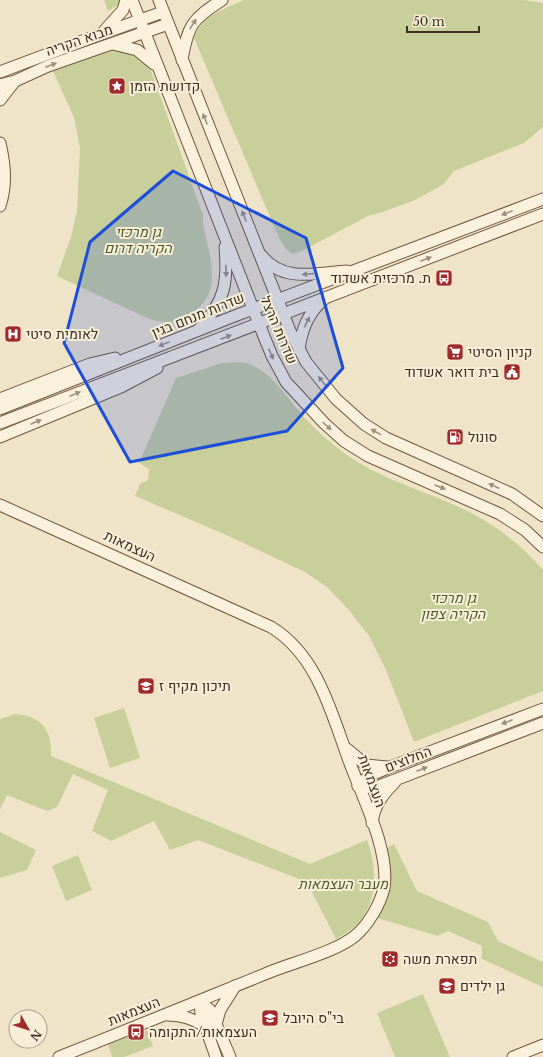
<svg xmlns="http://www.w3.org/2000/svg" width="543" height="1057" font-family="'Libre Baskerville',Heebo,serif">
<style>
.green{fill:#c9cf9b}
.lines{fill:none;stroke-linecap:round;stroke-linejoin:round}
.secondary-casing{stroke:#6f573f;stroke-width:13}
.secondary{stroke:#faf1dc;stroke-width:11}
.oneway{fill:#9c907e}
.marked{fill:#1d4ed8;fill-opacity:0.2;stroke:#1d4ed8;stroke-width:3;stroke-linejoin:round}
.labels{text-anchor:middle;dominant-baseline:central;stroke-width:4;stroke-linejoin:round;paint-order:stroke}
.street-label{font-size:14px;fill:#3d2e20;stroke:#f7eed8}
.poi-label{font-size:14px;fill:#3d2e20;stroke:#f7eed8;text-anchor:start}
.park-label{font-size:14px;font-style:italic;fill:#4d5a26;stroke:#f7eed8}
</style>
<rect width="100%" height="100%" fill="#f0e4c8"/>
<!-- green -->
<g class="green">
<path d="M104,0H122L123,2L108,11Z"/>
<path d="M244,0H524L543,3V127L524,143L454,171L444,184L415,200L383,212L368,216L302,251L292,254L286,249L279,238L194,38C203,14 223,10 244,0Z"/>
<path d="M112,50C129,51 138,57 150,68L203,215V223C209,256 226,296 188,315C172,323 165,324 147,318L57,276L71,237L77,211L80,148L74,117L52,69Z"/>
<path d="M222,363C231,363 241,361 249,364C272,372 288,400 304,417C316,430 329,442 344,453C384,482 432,492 475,515C501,529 524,548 543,570V691L414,742L386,670L369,636L348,609L327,587L305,572L224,534L135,496L140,484L148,480L149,469L139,463L176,378Z"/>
<path d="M124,708L140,758L110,768L94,718Z"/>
<path d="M15,714C42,716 52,730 51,756L310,864L367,840C378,870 379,906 352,929C347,933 341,936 336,939L311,890L299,879L198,840L170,850L154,821L111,841L92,831L108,790L73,774L57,807L47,811L7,795L0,810V719Z"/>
<path d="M0,832L36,850L27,870L0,878Z"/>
<path d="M394,844L417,891L488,922L498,941L543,962V987L482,959V946L448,931L438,936L374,917L385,849Z"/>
<path d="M78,855L92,890L66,901L52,866Z"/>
<path d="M423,994L450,1057H395L377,1013Z"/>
<path d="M147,1030L153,1046L124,1057H112L108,1044Z"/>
</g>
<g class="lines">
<!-- secondary casing -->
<g class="secondary-casing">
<g id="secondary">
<path d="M132,0L259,324L272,356L286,382L324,423L344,441L368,456L500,514L525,530L543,547"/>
<path d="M159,0L290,331L306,362L336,399L364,424L386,438L512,494L543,516"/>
<path d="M105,30L123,10L126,0"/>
<path d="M113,44L137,50L154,64"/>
<path d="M182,60C188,25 192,19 222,0"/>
<path d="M0,72L101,34L163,12"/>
<path d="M0,85L15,81L48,66L168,24"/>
<path d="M0,100L15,81"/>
<path d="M0,143C5,165 7,184 0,206"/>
<path d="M262,256C283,283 317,273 347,271"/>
<path d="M200,328C225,301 228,283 225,247"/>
<path d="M299,350C301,332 308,313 323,300"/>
<path d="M0,399L90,364L115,358"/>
<path d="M0,409L232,317L543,199"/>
<path d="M0,423L543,214"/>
<path d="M0,437L121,387L157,368"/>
<path d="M0,505L271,627C319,656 332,716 351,766C364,800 390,853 384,888C380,905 368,925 355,936C334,953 290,963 265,974C196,1002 128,1030 59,1057"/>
<path d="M347,749L366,765L387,767"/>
<path d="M358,786L369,776L390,767L543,709"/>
<path d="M358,786L374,788L543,723"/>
<path d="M372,823C374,805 383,794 395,782"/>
<path d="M200,1001L210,1010L230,1057"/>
<path d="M200,1001L201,1014L216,1057"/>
<path d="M168,1015C183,1015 193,1019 206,1027"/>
<path d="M216,1024L220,1010L235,986"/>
<path d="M513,1057L543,1045"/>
</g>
</g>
<!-- secondary -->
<use href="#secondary" class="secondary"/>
</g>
<!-- one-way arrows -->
<defs><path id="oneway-solid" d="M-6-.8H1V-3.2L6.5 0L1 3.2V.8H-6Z"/></defs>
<g class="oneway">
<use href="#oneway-solid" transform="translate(193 24) rotate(-57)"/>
<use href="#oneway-solid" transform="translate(51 65) rotate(-21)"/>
<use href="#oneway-solid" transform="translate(205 119) rotate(-112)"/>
<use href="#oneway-solid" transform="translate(507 213) rotate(159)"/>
<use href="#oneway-solid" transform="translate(244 216) rotate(-112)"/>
<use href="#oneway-solid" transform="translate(426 259) rotate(-21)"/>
<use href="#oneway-solid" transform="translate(226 271) rotate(89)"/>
<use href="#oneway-solid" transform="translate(308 274) rotate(176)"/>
<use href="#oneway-solid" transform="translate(307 322) rotate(-64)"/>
<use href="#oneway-solid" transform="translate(226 337) rotate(-21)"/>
<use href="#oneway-solid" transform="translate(164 344) rotate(158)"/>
<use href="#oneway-solid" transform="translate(271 354) rotate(66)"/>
<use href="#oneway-solid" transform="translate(322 381) rotate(-129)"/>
<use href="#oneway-solid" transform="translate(75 394) rotate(-22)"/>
<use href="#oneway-solid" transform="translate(36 422) rotate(-23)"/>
<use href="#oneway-solid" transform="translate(327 426) rotate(42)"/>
<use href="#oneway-solid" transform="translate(376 432) rotate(-151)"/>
<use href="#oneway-solid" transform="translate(494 486) rotate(-155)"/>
<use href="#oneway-solid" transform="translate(440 487) rotate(23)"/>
<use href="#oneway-solid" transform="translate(507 722) rotate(159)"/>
<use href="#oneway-solid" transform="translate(422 769) rotate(-21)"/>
</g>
<!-- marked area -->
<path class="marked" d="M173,171L306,238L343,368L287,431L130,462L64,343L90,242Z"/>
<!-- icons -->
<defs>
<g id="sight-square" transform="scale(0.9)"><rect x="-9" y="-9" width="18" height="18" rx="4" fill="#9e2a2b" stroke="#f7eed8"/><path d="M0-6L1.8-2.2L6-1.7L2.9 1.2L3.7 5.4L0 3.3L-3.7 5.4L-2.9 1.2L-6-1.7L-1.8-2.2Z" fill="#fff"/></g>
<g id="bus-square" transform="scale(0.9)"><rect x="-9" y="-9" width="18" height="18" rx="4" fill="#9e2a2b" stroke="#f7eed8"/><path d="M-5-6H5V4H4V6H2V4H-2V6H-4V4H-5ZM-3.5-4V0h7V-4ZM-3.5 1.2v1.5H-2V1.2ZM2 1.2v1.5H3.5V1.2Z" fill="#fff"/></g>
<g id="hospital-square" transform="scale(0.9)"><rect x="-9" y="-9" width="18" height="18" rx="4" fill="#9e2a2b" stroke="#f7eed8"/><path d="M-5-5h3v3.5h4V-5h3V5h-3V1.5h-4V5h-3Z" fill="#fff"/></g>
<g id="supermarket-square" transform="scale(0.9)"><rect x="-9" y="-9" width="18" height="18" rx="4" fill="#9e2a2b" stroke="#f7eed8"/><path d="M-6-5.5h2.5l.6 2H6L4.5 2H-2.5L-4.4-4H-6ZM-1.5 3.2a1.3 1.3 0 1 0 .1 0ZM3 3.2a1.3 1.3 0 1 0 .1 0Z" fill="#fff"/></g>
<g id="civic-square" transform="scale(0.9)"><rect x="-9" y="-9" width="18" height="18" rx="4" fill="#9e2a2b" stroke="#f7eed8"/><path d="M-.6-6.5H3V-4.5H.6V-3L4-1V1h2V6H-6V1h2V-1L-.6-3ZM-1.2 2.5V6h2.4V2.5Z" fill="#fff"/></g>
<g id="fuel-square" transform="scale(0.9)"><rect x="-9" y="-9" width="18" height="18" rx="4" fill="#9e2a2b" stroke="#f7eed8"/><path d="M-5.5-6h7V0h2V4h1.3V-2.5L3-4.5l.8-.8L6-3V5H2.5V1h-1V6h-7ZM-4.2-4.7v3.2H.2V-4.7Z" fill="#fff"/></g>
<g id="school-square" transform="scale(0.9)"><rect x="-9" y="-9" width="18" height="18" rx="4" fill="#9e2a2b" stroke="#f7eed8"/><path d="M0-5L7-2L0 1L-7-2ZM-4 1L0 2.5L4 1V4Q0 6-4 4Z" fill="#fff"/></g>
<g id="synagogue-square" transform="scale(0.9)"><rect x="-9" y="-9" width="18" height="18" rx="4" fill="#9e2a2b" stroke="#f7eed8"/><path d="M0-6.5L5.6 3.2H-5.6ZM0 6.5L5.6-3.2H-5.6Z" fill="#fff"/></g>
</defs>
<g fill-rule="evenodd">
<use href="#sight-square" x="117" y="86"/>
<use href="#bus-square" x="444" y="278"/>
<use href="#hospital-square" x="13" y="334"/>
<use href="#supermarket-square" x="455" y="352"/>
<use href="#civic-square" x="512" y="372"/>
<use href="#fuel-square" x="455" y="437"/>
<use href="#school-square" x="146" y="686"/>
<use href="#synagogue-square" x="390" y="959"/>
<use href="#school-square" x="447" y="986"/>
<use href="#school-square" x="270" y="1018"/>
<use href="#bus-square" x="136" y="1032"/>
</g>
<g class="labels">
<!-- street labels -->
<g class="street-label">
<text transform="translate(79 40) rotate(-19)">מבוא הקריה</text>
<text transform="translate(198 315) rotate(-22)">שדרות מנחם בגין</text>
<text transform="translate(279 330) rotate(67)">שדרות הרצל</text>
<text transform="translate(130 546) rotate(25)">העצמאות</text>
<text transform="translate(408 759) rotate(-21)">החלוצים</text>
<text transform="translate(372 781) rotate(70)">העצמאות</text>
<text transform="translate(134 1011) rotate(-22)">העצמאות</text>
</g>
<!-- poi labels -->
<g class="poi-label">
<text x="130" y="86">קדושת הזמן</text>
<text x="431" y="278" text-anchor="end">ת. מרכזית אשדוד</text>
<text x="26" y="334">לאומית סיטי</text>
<text x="468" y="352">קניון הסיטי</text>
<text x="499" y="372" text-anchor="end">בית דואר אשדוד</text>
<text x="468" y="437">סונול</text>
<text x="159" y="686">תיכון מקיף ז</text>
<text x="403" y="959">תפארת משה</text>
<text x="460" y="986">גן ילדים</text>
<text x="283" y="1018">בי"ס היובל</text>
<text x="149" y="1032">העצמאות/התקומה</text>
</g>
<!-- park labels -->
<g class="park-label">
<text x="138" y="232">גן מרכזי<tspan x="138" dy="16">הקריה דרום</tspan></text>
<text x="453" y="598">גן מרכזי<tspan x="453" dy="16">הקריה צפון</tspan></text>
<text x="343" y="884">מעבר העצמאות</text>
</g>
</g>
<!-- north arrow -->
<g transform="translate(28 1029) rotate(129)"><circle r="19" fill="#f7eed8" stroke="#ada18e"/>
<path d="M0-3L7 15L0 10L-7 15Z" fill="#9e2a2b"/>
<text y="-6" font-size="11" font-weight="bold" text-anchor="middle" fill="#3d2e20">N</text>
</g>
<!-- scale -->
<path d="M407 26v6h72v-6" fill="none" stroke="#3d2e20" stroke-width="2"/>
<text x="413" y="26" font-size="12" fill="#3d2e20" stroke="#f7eed8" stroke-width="3" paint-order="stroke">50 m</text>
</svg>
